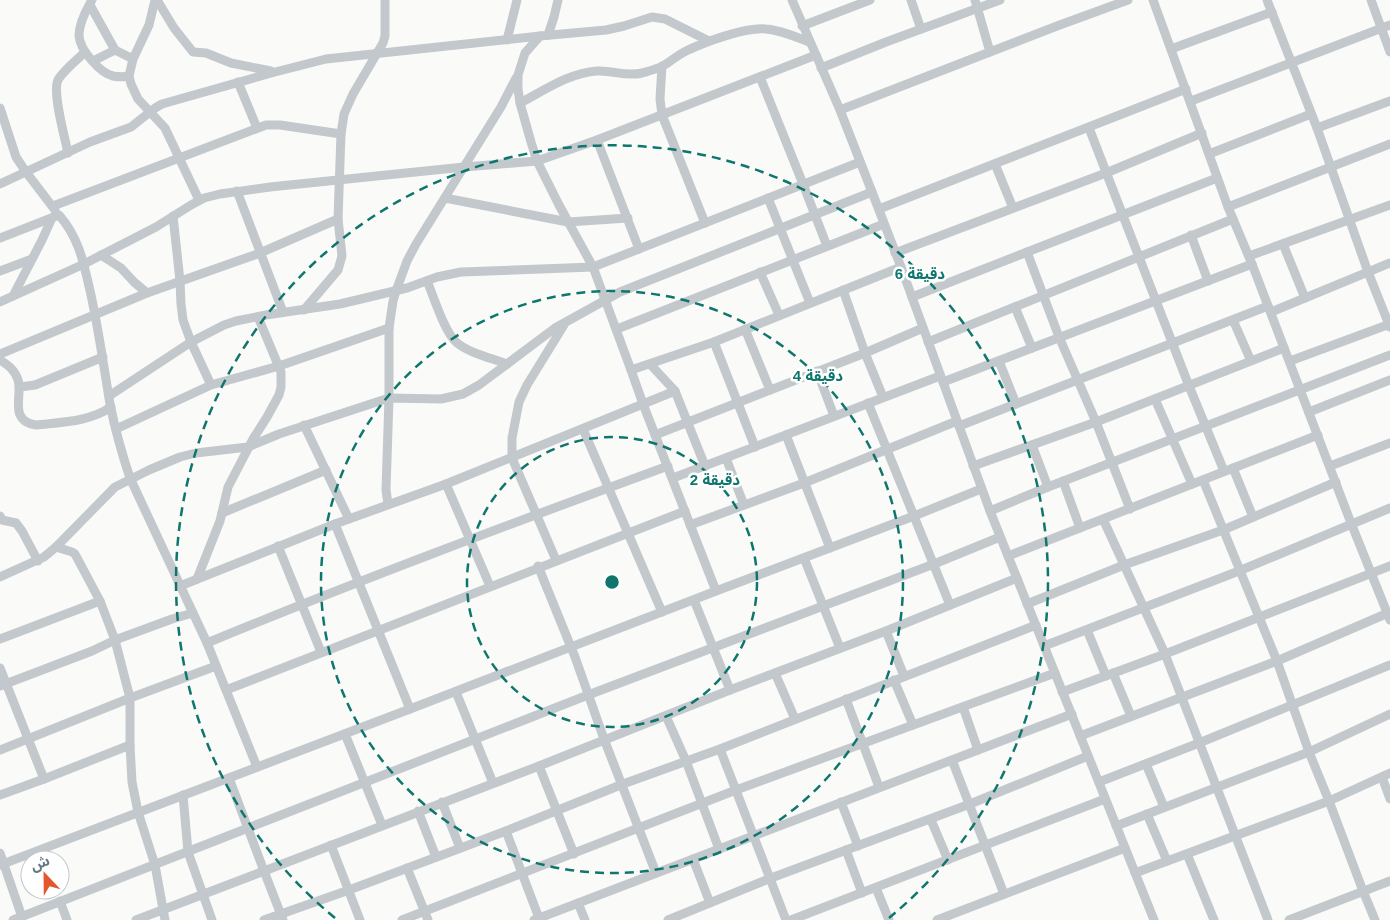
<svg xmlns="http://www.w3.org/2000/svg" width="1390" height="920" font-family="Arial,'Noto Sans Arabic',sans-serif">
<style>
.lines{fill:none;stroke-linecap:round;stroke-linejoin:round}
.minor{stroke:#c3c8cc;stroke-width:9}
.ring{fill:none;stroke:#0f766e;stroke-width:2.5;stroke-dasharray:9 6}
.centre{fill:#0f766e;stroke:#fff;stroke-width:2.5}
.ring-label{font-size:15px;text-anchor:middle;font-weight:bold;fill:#0f766e;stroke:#fff;stroke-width:5;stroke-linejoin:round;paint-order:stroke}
</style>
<rect width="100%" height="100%" fill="#fafaf8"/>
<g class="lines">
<!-- minor -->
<g class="minor">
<path d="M92,0C86,10 79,24 79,36C80,50 100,73 113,76C118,77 124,77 129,76"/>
<path d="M155,0L149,25L133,59L129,76L131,84L138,99L165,128L199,200"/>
<path d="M157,0L174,28L193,52L206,53L231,63L271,71"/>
<path d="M792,0L840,110L872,192L901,267L990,511L1154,920"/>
<path d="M911,0L921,29"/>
<path d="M975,0L990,52"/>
<path d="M1153,0L1228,207L1252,264L1351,523L1390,620"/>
<path d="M1267,0L1317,128L1368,272L1390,327"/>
<path d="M1371,0L1390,52"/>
<path d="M90,5L115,50L133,59"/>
<path d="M802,26L870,0"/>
<path d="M548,35L554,17L558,0"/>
<path d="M540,36L525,53L518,75V89L520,103L531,142L537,161L559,205L593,267L631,370L643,404L716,591"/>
<path d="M507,40L517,0"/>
<path d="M1171,49L1272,12"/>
<path d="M93,61L115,50"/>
<path d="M662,66L660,99L662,115L705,223"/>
<path d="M821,68L886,42L1000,0"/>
<path d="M760,77L803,184L827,246"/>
<path d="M238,82L257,128"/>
<path d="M1191,101L1390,25"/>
<path d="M520,103C545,90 569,73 597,71C613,70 625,77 642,73C649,71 657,69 663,66C671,61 678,55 686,51C705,42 745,27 766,29C781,30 796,37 809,42"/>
<path d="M0,108L16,157L26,172L55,210"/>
<path d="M840,110L1057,26L1128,0"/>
<path d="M1089,128L1189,386L1224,471"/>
<path d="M1317,128L1390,101"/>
<path d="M597,140L639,249"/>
<path d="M68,153C65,138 52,92 58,80C63,71 77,60 85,52"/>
<path d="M1209,154L1311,114"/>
<path d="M995,164L1013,208"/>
<path d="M0,184L90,142L131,127L155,108L162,104L275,72L326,59L540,36L606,30L624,26L652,17L665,19L709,41"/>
<path d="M237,191L283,312"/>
<path d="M445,198L568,222L628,218"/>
<path d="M768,198L810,303"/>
<path d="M53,206L266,125H280L341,134"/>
<path d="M1228,207L1390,144"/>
<path d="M879,209L1186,89"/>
<path d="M173,216L180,281L181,304L183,320L191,342L211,385"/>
<path d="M1191,235L1208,281"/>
<path d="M0,238L59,215C80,239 84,265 91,295C99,332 104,368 110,404C115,429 122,454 130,478L207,643L257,767"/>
<path d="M1283,244L1305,298"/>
<path d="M1027,252L1059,337L1096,422L1130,509"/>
<path d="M895,253L1106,173L1202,133"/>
<path d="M101,255L121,268L134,282L147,293"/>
<path d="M1249,256L1390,205"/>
<path d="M0,271L32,259"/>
<path d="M760,272L779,315"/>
<path d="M427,281C434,297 444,331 456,342C468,353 492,358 507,364"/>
<path d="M843,290L865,353L883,397"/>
<path d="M13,296L42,240L52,218"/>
<path d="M912,297L1217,178"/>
<path d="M0,302L84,264L156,227L191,205L204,198L220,194L270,187L464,167L537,161L597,140L816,55"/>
<path d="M1015,307L1032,348"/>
<path d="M304,310L338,270L342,256L338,219L341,134L344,114L353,94L383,43L385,36V0"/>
<path d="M1271,312L1390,263"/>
<path d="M1233,320L1251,361"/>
<path d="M617,329L884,224"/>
<path d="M745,329L770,390"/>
<path d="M714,342L755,447"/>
<path d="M928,342L1233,219"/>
<path d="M0,354L147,293L260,253L338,219"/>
<path d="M0,360C8,365 15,370 18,380C23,395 8,421 36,425C62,422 89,422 111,407"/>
<path d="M999,361L1016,404"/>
<path d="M1290,361L1390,324"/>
<path d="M650,364L675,391L705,466"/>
<path d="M631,370L714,342L901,267"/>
<path d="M817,371L834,416"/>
<path d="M943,382L1252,264"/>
<path d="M20,387L35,385L103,357"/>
<path d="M109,396L191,342L224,325L236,321L266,315L340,304L407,288L437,277L461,272L593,267L860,162"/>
<path d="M1155,399L1192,484"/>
<path d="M868,403L950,605"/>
<path d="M1309,412L1390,380"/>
<path d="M304,425L349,519"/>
<path d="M959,426L1268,306"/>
<path d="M116,429L211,385L279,366L389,328"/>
<path d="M583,429L662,612"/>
<path d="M655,435L865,353L923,328"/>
<path d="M786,435L830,548"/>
<path d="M1032,445L1048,487"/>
<path d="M726,458L744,505"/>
<path d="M973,466L1096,422L1284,348"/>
<path d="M1330,466L1390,443"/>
<path d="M1233,468L1253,517"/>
<path d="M673,478L940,376"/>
<path d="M1203,480L1277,661L1309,752L1329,801L1363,891L1375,920"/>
<path d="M1063,481L1080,528"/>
<path d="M446,484L490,586"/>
<path d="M388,504L386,490L389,398V328L393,301L396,291L407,261L416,244L501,107L516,78"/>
<path d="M990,511L1048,487L1390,355"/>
<path d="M222,513L326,470"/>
<path d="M0,516L2,520L16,523L22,531L38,561"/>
<path d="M1103,519L1165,654L1268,920"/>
<path d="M335,524L410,709"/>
<path d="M690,525L804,483L957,421"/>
<path d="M278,546L321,652"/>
<path d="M56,547L72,552L75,554L100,601L115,640L130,698V745L132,782L138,812L155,865L165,920"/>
<path d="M1008,556L1318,435"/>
<path d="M804,558L840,648"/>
<path d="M556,560L512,458V438L519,402L527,385L564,325"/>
<path d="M538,566L575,657L604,739L656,873"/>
<path d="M0,577L44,557L56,547L115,487L149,470L180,457L196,453L248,447L279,434L389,398L441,399L463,394L479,385L555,328L620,292L872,192"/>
<path d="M197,579L220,521L228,487L253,439L267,417L279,395L281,387V372L258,317"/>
<path d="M180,586L335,524L446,484L675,391"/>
<path d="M694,600L730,690"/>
<path d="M1027,604L1124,565L1223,530L1336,482"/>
<path d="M1087,630L1106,676"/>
<path d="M886,631L904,676"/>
<path d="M0,639L100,601"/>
<path d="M207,643C359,580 513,523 668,466"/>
<path d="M1044,646L1239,571L1390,508"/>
<path d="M0,668L44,779"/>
<path d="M775,673L795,719"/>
<path d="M1113,673L1131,716"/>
<path d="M894,680L913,725"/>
<path d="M0,686L92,651L115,640L172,619L193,613"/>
<path d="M226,690C379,629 532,570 685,511"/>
<path d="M456,692L493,783"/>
<path d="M1062,692L1165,654L1390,566"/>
<path d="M846,699L879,787"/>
<path d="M963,707L978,750"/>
<path d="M666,716L686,761L719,849"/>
<path d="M345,734L382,825"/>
<path d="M1080,736L1277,661L1388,613"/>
<path d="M720,749L786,920"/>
<path d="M0,750L130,698L216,666"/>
<path d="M952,760L1004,894"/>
<path d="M1146,764L1164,807"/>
<path d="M539,766L574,854"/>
<path d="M1382,777L1390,799"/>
<path d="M229,778L264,871L283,920"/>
<path d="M1099,782L1199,743L1390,665"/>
<path d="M0,795L44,779L130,745"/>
<path d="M183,795L188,852L212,920"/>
<path d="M442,802L460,848"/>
<path d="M841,802L858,846"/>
<path d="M418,811L436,857"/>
<path d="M1147,814L1167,861"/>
<path d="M931,820L948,860"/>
<path d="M1116,826L1309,752L1390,714"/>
<path d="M506,831L539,918"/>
<path d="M331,845L360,920"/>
<path d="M846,850L862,893"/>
<path d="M0,853L22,917"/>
<path d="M1187,854L1214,920"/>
<path d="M693,859L710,903"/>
<path d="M0,865L410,709L716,591L914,516L981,489"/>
<path d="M407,868L428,920"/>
<path d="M1135,873L1329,801L1390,773"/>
<path d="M876,888L889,920"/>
<path d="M60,901L67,920"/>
<path d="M578,903L585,920"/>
<path d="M13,920L588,695L934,564L1000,537"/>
<path d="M136,920L539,766L730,690L886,631L1017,578"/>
<path d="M264,920L349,890L506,831L623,784L720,749L1036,625"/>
<path d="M402,920L736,790L1055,673"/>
<path d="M534,920L1072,714"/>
<path d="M668,920L771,878L970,804L1088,756"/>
<path d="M791,920L1105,799"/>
<path d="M937,920L1125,848"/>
<path d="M1289,920L1390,881"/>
</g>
</g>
<!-- distance rings -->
<g class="ring">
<circle cx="612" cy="582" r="145"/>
<circle cx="612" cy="582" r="291"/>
<path d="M335 918A436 436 0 1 1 889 918"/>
</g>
<circle cx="612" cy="582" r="8" class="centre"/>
<g class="ring-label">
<text x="920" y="279">6 دقيقة</text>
<text x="818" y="381">4 دقيقة</text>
<text x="715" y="485">2 دقيقة</text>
</g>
<!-- north arrow -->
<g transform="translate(45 875) rotate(338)"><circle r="24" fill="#ffffff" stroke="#c1c8cd"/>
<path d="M0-4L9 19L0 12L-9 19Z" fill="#e4572e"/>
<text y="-8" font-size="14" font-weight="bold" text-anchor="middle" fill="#657683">ش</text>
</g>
</svg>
